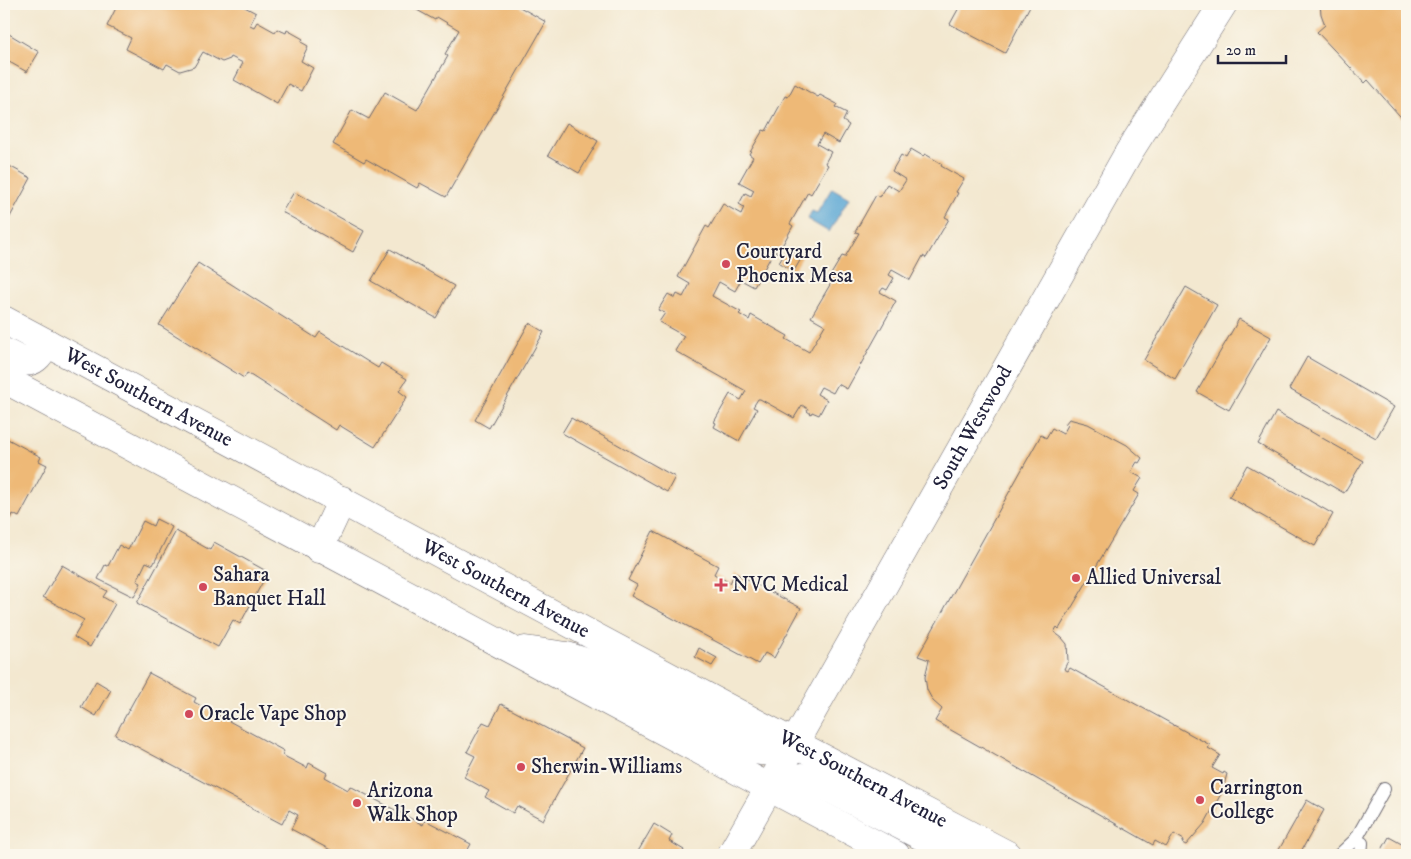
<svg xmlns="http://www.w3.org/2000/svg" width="1411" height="859" font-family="'IM FELL DW Pica',serif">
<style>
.water{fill:#5ca7d4;stroke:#3f6488}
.building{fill:#eeb977}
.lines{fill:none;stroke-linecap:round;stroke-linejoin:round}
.lane-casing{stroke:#6b676f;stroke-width:14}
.secondary-casing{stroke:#6b676f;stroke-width:29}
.lane{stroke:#fff;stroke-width:12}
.secondary{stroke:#fff;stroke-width:28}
.poi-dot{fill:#d1495b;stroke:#fbf7ec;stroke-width:2}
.labels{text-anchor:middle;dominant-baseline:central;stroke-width:4;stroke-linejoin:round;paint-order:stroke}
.poi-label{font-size:21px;fill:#22223b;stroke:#fbf7ec;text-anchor:start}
.street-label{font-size:21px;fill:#22223b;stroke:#fbf7ec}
</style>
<rect width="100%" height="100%" fill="#fbf7ec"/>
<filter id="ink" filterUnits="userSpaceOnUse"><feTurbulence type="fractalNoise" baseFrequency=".02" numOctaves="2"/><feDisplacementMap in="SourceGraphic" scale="10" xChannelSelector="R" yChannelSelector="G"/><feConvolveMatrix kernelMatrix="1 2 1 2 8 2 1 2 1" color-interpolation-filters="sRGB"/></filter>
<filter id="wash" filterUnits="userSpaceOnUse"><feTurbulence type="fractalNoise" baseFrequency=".0096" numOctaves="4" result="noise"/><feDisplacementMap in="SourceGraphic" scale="20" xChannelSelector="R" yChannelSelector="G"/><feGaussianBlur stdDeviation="1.12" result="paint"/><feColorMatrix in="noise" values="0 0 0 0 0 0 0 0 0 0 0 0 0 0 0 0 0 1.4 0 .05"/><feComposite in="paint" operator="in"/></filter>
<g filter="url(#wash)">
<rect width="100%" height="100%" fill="#f3e8d0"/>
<!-- water -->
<path class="water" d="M832,188L849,198L829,232L807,219L812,211L817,213Z"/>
<g id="blocks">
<!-- building -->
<g class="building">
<path d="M118,4H239L256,13L250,25L254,27L257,22L275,32L277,29L286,33L287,30L303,39L301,42L308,46L301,61L313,68L301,91L288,84L277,104L234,80L243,63L231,57L230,59L222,62L203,52L194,67L180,71L167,64L164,69L126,49L131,38L107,26Z"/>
<path d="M406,4H520L518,6L546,22L446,197L420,183L417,188L366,159L364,162L333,144L352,110L369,119L385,92L417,110L448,56L445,54L459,30L437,17L435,20Z"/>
<path d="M961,4H1031L1005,53L950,24Z"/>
<path d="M1320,4H1407V124L1368,80L1365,83L1317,32L1325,25L1321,14Z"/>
<path d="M4,31L39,52L27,72L4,59Z"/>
<path d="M795,84L818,97L820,95L837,104L835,107L847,113L843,121L849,125L839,143L823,134L817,144L831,152L825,163L828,165L811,194L808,192L790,224L793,226L778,253L774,251L754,287L741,280L735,291L719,282L712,296L741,312L739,314L749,320L751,315L788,336L786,339L809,352L825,325L811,317L831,283L827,281L842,256L845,257L859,233L855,232L876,195L879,197L887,184L899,191L906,180L892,171L901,155L906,158L911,149L923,156L925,154L942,164L941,166L964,179L956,192L958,193L945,217L949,219L926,258L923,256L910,280L892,270L889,275L894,278L887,290L883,288L880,292L896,301L847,389L838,384L833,393L821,387L817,394L827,400L819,415L812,412L811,414L807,411L808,409L802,405L794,418L760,399H758L753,407L757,409L739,441L714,427L716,423L714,422L730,394L741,400L746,391L675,351L684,336L659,322L665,313L658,310L668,294L675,298L677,294L683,297L690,284L678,277L706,226L709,228L723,204L741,214L744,207L739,204L745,193L751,196L754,190L739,182L753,157L749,154L763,130L766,131L785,96L788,97Z"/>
<path d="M567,123L598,141L579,173L548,155Z"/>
<path d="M4,163L31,178L4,228Z"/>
<path d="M294,192L364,231L353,252L282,212Z"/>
<path d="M788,248L802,257L794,271L779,263Z"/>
<path d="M390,249L454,286L436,318L371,281Z"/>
<path d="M198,263L316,338L320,332L378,368L381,363L407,379L399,391L407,397L375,447L339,425L336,430L247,373L244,378L159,325Z"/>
<path d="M1186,287L1217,305L1175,379L1144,360Z"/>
<path d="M1239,319L1271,337L1229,410L1197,392Z"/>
<path d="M529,323L544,332L489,428L475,420Z"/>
<path d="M1307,357L1394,407L1376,438L1289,389Z"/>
<path d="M1276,412L1363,461L1344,493L1258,444Z"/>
<path d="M571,418L675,477L667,492L562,433Z"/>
<path d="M1069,419L1088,424L1127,445L1142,458L1139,463L1137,462L1131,472L1142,478L1134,491L1139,494L1059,629L1057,627L1054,632L1062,638L1067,644L1068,661L1064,669L1068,671L1070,668L1210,745L1208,748L1220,755L1212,768L1223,774L1224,772L1227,774L1222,792L1205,823L1186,845L1182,843L1184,840L1174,834L1166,847L1155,841L1153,845L935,721L942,709L933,701L927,690L925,677L929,660L918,656L1041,435L1046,438L1052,428L1063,434L1068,425L1065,424Z"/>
<path d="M4,437L41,457L39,461L47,465L19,517L13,514L11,519L4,515Z"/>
<path d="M1247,465L1333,514L1315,546L1229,497Z"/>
<path d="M156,519L172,527L153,565L146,562L137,581L141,583L134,597L98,579L105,565L108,566L119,545L128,550L143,521L153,526Z"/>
<path d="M176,531L210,550L214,542L268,572L240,624L233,620L218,647L137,603Z"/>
<path d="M653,531L718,566L714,574L730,583L735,573L801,608L774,658L765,653L758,664L631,596L637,585L628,580Z"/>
<path d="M62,565L107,591L103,597L115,604L90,647L74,637L84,620L43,597Z"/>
<path d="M699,648L717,658L712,666L695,657Z"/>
<path d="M149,673L196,698L194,702L284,751L282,755L307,768L309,763L327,773L325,777L348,790L350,786L423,825L425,820L471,844L465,855H340L291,829L298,815L289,810L282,824L115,735Z"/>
<path d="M96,681L111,690L96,716L81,707Z"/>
<path d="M501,704L583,748L543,820L517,806L513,813L485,797L489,791L464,777L475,756L467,752L483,722L490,725Z"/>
<path d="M1307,800L1324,810L1299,855H1276Z"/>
<path d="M654,824L672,835L669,841L684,850L681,855H636Z"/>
<path d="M1389,837L1407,847V855H1379Z"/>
</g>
</g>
</g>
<g filter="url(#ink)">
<use href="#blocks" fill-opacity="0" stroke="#6b676f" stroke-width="1"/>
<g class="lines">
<!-- lane casing -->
<g class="lane-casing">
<g id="lane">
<path d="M1356,839L1362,843L1361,855"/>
<path d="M1339,855L1356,839L1384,789"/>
</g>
</g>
<!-- secondary casing -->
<g class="secondary-casing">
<g id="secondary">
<path id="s1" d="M4,320L758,724L1008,855"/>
<path d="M4,352C27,364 33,368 47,343"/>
<path d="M4,379L896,855"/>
<path d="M319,549L342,500"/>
<path d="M525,650L567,656L591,664L745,747C766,755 775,751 794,743"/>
<path d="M769,788L802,777L813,780L958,855"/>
<path id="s2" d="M731,855L1129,152L1223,4"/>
</g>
</g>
<!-- lane -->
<use href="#lane" class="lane"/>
<!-- secondary -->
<use href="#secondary" class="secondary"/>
</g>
</g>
<!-- markers -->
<g class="poi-dot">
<circle cx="726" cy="264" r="5"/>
<circle cx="1076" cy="578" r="5"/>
<path d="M718.5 577.5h5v5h5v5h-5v5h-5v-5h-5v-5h5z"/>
<circle cx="203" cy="587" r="5"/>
<circle cx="189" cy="714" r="5"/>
<circle cx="521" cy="767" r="5"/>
<circle cx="1200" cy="800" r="5"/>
<circle cx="357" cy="803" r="5"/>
</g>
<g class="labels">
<!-- poi labels -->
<g class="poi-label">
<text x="736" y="252">Courtyard<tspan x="736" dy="24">Phoenix Mesa</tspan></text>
<text x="213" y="575">Sahara<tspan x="213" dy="24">Banquet Hall</tspan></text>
<text x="1086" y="578">Allied Universal</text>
<text x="732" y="585">NVC Medical</text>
<text x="199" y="714">Oracle Vape Shop</text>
<text x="531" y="767">Sherwin-Williams</text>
<text x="1210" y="788">Carrington<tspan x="1210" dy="24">College</tspan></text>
<text x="367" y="791">Arizona<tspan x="367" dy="24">Walk Shop</tspan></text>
</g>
<!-- street labels -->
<g class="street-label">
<text stroke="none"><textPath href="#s1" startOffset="164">West Southern Avenue</textPath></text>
<text stroke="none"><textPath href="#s2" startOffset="491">South Westwood</textPath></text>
<text stroke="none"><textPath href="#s1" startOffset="569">West Southern Avenue</textPath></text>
<text stroke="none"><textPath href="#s1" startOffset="974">West Southern Avenue</textPath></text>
</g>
</g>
<!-- margin -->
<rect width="1411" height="859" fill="none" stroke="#fbf7ec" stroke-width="20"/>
<!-- scale -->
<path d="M1218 55v8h68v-8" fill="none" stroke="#22223b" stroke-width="2.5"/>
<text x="1226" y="55" font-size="15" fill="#22223b" stroke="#fbf7ec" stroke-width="4" paint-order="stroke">20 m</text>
</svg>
